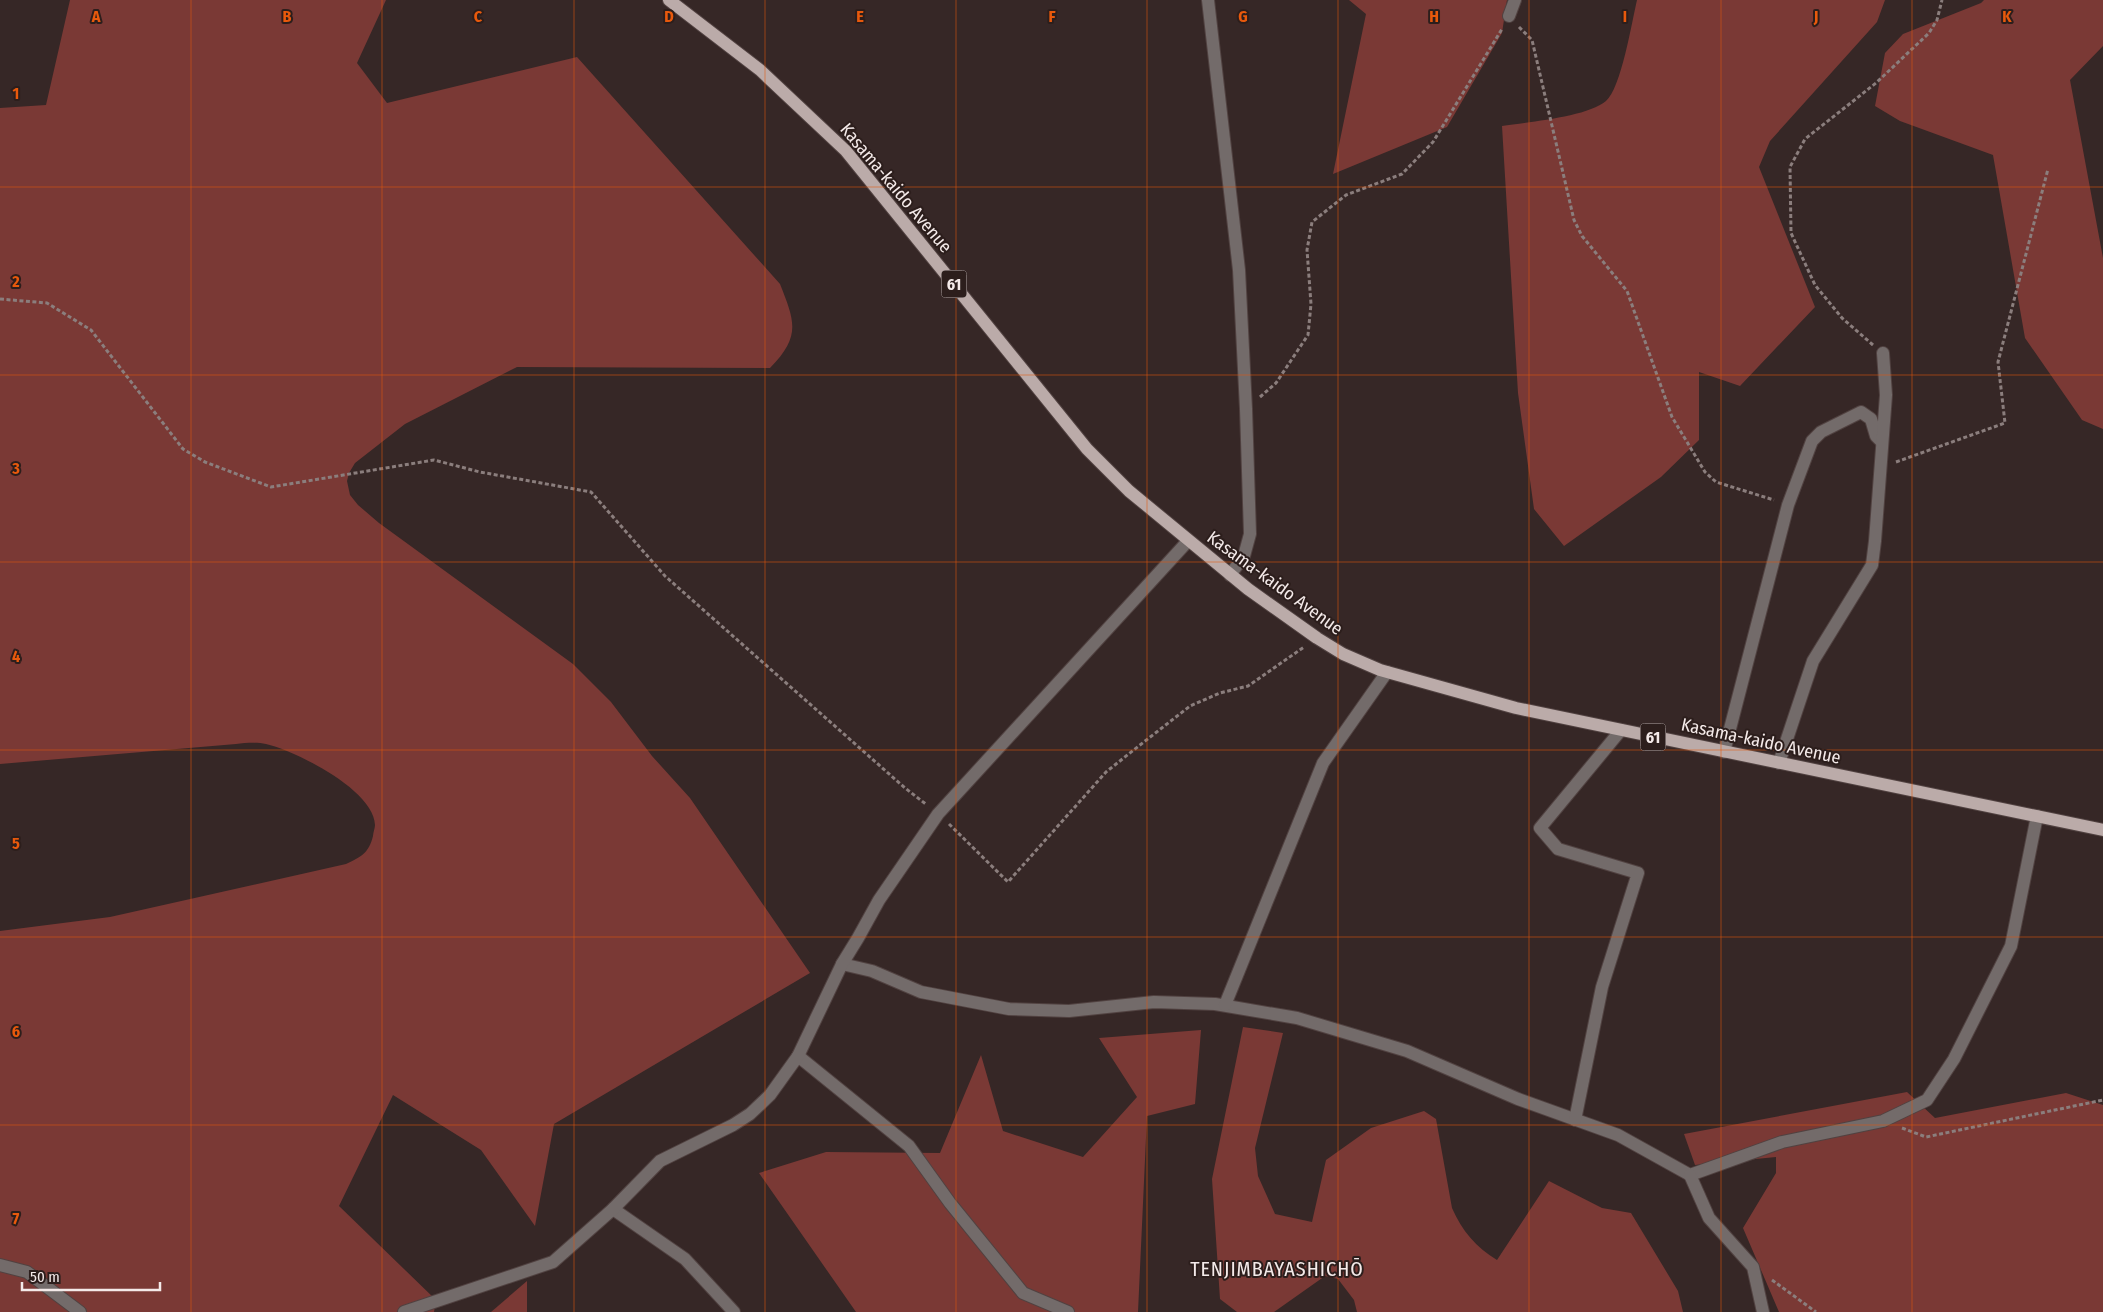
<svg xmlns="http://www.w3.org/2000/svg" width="2103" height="1312" font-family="'Fira Sans Condensed',sans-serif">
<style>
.green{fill:#7a3935}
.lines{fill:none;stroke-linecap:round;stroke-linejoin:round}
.minor-casing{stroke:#514241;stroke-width:14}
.major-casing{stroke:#514241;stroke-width:14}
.path{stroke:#8b7e7d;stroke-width:3;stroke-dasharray:4 2.5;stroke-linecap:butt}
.minor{stroke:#736b6a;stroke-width:12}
.major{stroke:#bbaba9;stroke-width:12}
.grid{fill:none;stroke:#e8590c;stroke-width:1;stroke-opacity:0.55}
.labels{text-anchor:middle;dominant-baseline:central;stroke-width:4;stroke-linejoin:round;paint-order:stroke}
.shield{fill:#2c1e1c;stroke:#b8adac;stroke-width:1}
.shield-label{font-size:16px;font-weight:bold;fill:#f4eae9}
.street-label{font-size:18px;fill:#f4eae9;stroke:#2c1e1c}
.quarter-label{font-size:20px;letter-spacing:1px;fill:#f4eae9;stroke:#2c1e1c}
.grid-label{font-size:16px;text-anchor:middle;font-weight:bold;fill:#e8590c;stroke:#2c1e1c;stroke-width:4;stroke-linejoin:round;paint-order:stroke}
</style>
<rect width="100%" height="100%" fill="#362726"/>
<!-- green -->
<g class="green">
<path d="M70,0H386L357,63L387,103L577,57L780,284C795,322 801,336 770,368L517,367L405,424L355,463L349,473L347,481L350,495L358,505L379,523L573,664L611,702L652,756L690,798L810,973L554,1124L535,1226L481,1150L393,1095L339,1206L436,1300L434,1312H0V931L110,917L346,864C361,857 369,853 373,836C373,833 375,828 375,825C374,790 296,751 266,744C257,742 245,743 236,744L0,764V108L46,105Z"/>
<path d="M1349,0H1507L1502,33L1447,127L1333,174L1366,14Z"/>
<path d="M1637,0H1885L1877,22L1770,141L1759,167L1815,307L1740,386L1699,372V440L1661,477L1564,546L1534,509L1518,393L1502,126C1528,122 1587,117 1606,101C1621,89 1632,21 1637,0Z"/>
<path d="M1984,0H2103V46L2070,80L2103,258V429L2082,420L2025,338L1993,155L1900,121L1875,106L1885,53L1903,34L1981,3Z"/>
<path d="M1243,1027L1283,1033L1255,1148L1258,1176L1275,1214L1312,1222L1326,1160L1371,1128L1424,1111L1436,1119L1452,1208C1462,1231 1476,1247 1497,1260L1549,1181L1602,1208L1631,1213L1678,1291L1683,1312H1357L1354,1300L1338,1279L1325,1276L1274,1312H1237L1220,1299L1212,1179Z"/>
<path d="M1201,1030L1195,1104L1147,1116L1138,1312H856L759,1173L826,1152L940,1153L981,1055L1003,1131L1083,1157L1137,1097L1099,1038Z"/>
<path d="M1907,1092L1935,1118L2066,1093L2103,1105V1312H1779L1743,1228L1776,1173V1157L1695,1165L1684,1134Z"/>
<path d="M527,1281V1312H491Z"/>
</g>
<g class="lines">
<!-- minor casing -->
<g class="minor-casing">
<g id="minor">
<path d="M1208,0L1239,270L1246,409L1250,534L1244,556L1230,575"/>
<path d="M1509,16L1515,0"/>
<path d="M1724,752L1788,505L1812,441L1821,432L1861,412L1871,419L1876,436L1882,442"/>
<path d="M1779,763L1813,661L1872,565L1875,541L1886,395L1883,353"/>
<path d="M842,964L872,971L921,992L1009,1009L1069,1011L1154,1002L1215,1004L1297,1018L1407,1051L1518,1099L1618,1135L1690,1175L1782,1142L1883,1121L1927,1100L1954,1059L2011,946L2037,816"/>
<path d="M1225,1005L1323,763L1387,672"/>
<path d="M798,1056L909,1146L950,1203L1023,1293L1068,1312"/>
<path d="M1575,1120L1602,987L1638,873L1558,849L1540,828L1621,730"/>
<path d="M1690,1175L1709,1218L1753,1267L1763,1312"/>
<path d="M613,1209L685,1259L734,1312"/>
<path d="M0,1265L27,1272L80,1312"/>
<path d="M404,1312L553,1262L613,1209L660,1161L733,1125L750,1114L770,1095L798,1056L842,964L858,938L879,900L938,814L1188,541"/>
</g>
</g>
<!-- major casing -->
<g class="major-casing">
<path id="major" d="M669,0L760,70L846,151L1087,449L1129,491L1248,589L1317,638L1343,654L1380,670L1516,708L2103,830"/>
</g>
<!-- path -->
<g class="path">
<path d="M1519,27L1532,40L1574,220L1582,236L1627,291L1672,417L1705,472L1716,482L1774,500"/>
<path d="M0,299L47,303L91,330L183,449L205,462L271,487L434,460L480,472L591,492L665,576L905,788L927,805"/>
<path d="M1873,345L1842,318L1815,285L1791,233L1790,167L1805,139L1876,83L1929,33L1937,20L1942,0"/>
<path d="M1260,397L1276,383L1308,335L1311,304L1307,250L1312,222L1346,195L1402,174L1433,142L1502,29"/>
<path d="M1896,462L2005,423L1998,362L2048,169"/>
<path d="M949,824L1008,882L1106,772L1140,745L1190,706L1220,693L1248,686L1304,647"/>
<path d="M1902,1128L1926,1137L2103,1100"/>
<path d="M1772,1280L1816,1312"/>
</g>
<!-- minor -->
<use href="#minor" class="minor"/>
<!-- major -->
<use href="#major" class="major"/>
</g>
<!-- grid -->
<path class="grid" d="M191,0V1312M382,0V1312M574,0V1312M765,0V1312M956,0V1312M1147,0V1312M1338,0V1312M1529,0V1312M1721,0V1312M1912,0V1312M0,187H2103M0,375H2103M0,562H2103M0,750H2103M0,937H2103M0,1125H2103"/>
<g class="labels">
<!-- shield labels -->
<g class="shield">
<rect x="941.5" y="270.5" width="25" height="27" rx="4"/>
<rect x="1640.5" y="723.5" width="25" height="27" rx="4"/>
</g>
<g class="shield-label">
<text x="954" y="284">61</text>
<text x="1653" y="737">61</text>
</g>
<!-- street labels -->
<g class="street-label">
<text transform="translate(896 188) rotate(50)">Kasama-kaido Avenue</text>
<text transform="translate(1275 583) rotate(36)">Kasama-kaido Avenue</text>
<text transform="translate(1761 741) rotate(12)">Kasama-kaido Avenue</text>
</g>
<!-- quarter labels -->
<g class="quarter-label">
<text x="1277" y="1269">TENJIMBAYASHICHŌ</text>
</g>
</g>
<g class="grid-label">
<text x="96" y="22">A</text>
<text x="287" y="22">B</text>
<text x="478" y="22">C</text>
<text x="669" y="22">D</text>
<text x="860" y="22">E</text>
<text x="1052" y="22">F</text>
<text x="1243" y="22">G</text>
<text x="1434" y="22">H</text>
<text x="1625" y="22">I</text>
<text x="1816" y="22">J</text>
<text x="2007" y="22">K</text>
<text x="16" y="99">1</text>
<text x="16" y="287">2</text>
<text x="16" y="474">3</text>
<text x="16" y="662">4</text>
<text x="16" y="849">5</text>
<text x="16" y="1037">6</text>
<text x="16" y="1224">7</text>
</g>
<!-- scale -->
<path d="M22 1282v8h138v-8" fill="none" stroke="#f4eae9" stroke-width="2.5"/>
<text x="30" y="1282" font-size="15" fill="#f4eae9" stroke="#2c1e1c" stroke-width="4" paint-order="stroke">50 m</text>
</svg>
